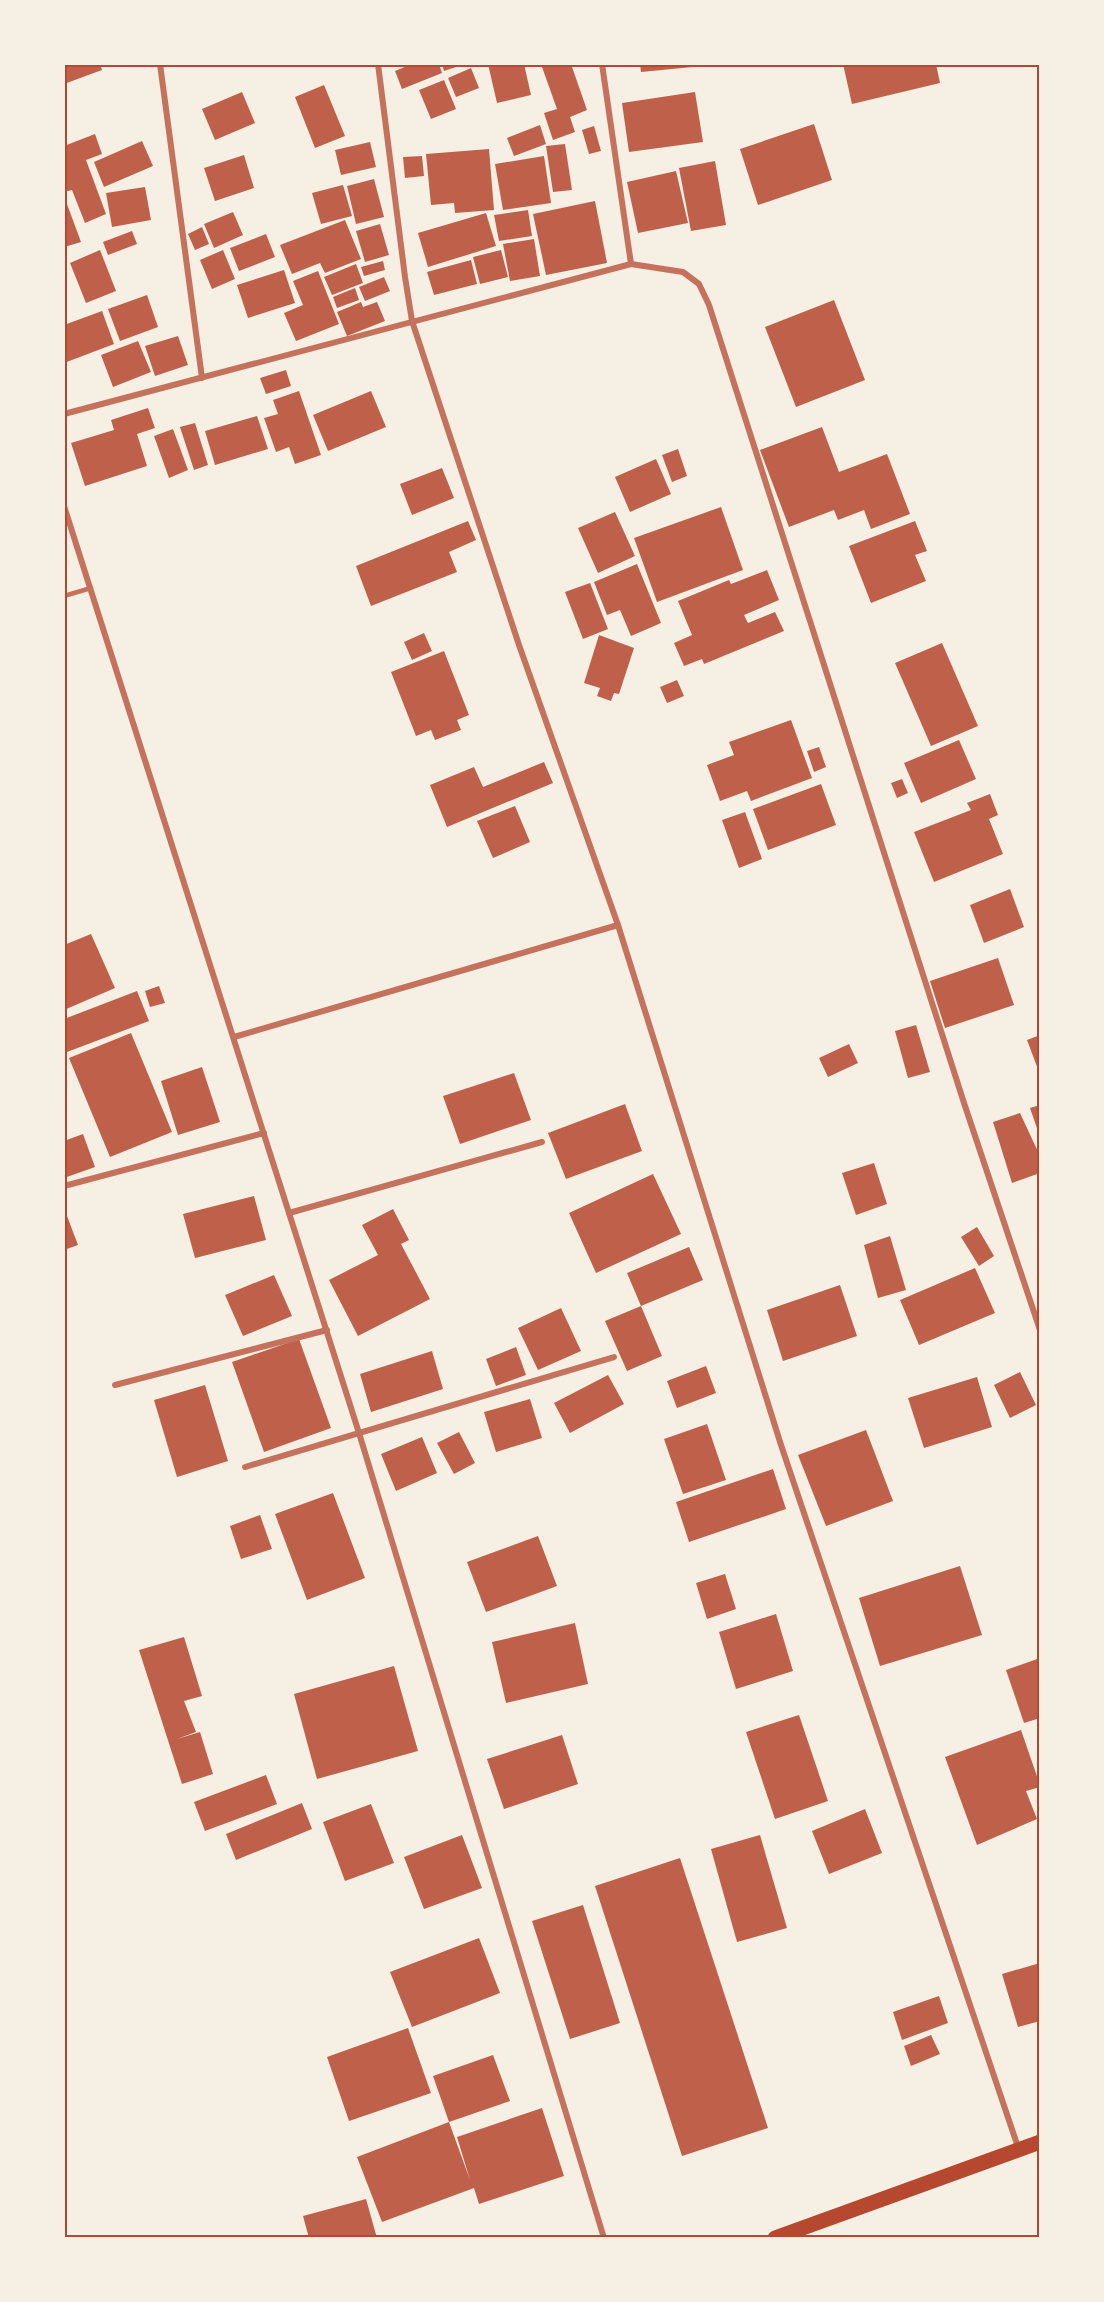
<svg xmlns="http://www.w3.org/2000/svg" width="1104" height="2302" font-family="Barlow,sans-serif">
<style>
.building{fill:#bf614a}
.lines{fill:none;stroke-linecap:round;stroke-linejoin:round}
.service{stroke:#c5725c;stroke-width:4.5}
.minor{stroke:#c5725c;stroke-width:6}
.primary{stroke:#b5482f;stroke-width:15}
.neatline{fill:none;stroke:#b5482f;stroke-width:2}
</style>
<rect width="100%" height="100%" fill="#f6efe4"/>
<!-- building -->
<g class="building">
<path d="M64,64H100L102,70L64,84Z"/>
<path d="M412,64H439L442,73L402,89L395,71Z"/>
<path d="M442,64H462V65L444,71Z"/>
<path d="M488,64H524L531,95L497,103Z"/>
<path d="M550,64H571L587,110L570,117L575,132L553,140L544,113L557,109L542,67Z"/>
<path d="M640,64H703V66L641,72Z"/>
<path d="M843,64H936L940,83L852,104Z"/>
<path d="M471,68L479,88L456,97L448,78Z"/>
<path d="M444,80L456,109L431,119L419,90Z"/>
<path d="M324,85L345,136L315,148L295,97Z"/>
<path d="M242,92L255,123L215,140L202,109Z"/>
<path d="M695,92L703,142L629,152L622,103Z"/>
<path d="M814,124L832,180L758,205L740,149Z"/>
<path d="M540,125L546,144L514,156L507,138Z"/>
<path d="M594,126L601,151L589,154L582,130Z"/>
<path d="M95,134L102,154L86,160L106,214L85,223L72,190L64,192V146Z"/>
<path d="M142,141L153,166L104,187L94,162Z"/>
<path d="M370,142L376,167L341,175L335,150Z"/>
<path d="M565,144L572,190L553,192L546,146Z"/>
<path d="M489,149L494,210L455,213L454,203L431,205L426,154Z"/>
<path d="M244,155L254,188L215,201L204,168Z"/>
<path d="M422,156L424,176L405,178L403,157Z"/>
<path d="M544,156L551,203L503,210L495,164Z"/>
<path d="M715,161L726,225L691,231L679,168Z"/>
<path d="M676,171L688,223L638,233L627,182Z"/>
<path d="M374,179L384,217L356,224L347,186Z"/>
<path d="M343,185L352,216L321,224L312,193Z"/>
<path d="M145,187L151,220L112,227L106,193Z"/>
<path d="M64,196L81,242L64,247Z"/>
<path d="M595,201L607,263L546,275L533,214Z"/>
<path d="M528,210L532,236L499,241L494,215Z"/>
<path d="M233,212L243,235L214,248L204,224Z"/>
<path d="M486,213L496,246L428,267L418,233Z"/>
<path d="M345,220L361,259L325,273L320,263L292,274L280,245Z"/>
<path d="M380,224L389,255L365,262L356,231Z"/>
<path d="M202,227L209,244L195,250L188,234Z"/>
<path d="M132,231L137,244L108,255L103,242Z"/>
<path d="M266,234L275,257L239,271L230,248Z"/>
<path d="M534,239L540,276L510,281L503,244Z"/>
<path d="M100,250L116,291L86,303L70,263Z"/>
<path d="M223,250L235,279L212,289L200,260Z"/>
<path d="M501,250L508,277L480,284L473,257Z"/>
<path d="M471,260L477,284L434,295L427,272Z"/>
<path d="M383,261L385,270L364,276L361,267Z"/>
<path d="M356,264L363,283L332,295L324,277Z"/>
<path d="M284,270L295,303L248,318L237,285Z"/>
<path d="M318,271L339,324L296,341L284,313L303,305L293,281Z"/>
<path d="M384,277L390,291L365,301L359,287Z"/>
<path d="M355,288L359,300L337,308L333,297Z"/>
<path d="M147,295L158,327L120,341L108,309Z"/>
<path d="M834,300L865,380L796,407L765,327Z"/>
<path d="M361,302L363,307L377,302L385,321L347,336L337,312Z"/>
<path d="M102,311L114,344L64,363V325Z"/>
<path d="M178,336L188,365L155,376L145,346Z"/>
<path d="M138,341L151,372L113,387L101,355Z"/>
<path d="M286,370L291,386L266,394L260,378Z"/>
<path d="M299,391L321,455L295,464L289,447L276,452L264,418L278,414L273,400Z"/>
<path d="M371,391L386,427L328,451L313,415Z"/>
<path d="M148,408L155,428L137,434L147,466L85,486L71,443L114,430L111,420Z"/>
<path d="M257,416L268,449L215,465L205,431Z"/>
<path d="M195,423L208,465L194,470L180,427Z"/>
<path d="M822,427L839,472L887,454L910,514L871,529L864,510L838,520L834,510L789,527L760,450Z"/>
<path d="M173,429L188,470L169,478L154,436Z"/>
<path d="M678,449L687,476L672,482L662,455Z"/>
<path d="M656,459L671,494L630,512L615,477Z"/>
<path d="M442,468L454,498L412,515L400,484Z"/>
<path d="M721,507L743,570L657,602L634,538Z"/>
<path d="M615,512L635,556L598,573L578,528Z"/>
<path d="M468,521L476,540L449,552L457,572L371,606L356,566Z"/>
<path d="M915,521L927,551L915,555L926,581L871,603L849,546Z"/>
<path d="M637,564L661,623L631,636L620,610L607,615L594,582Z"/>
<path d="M767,570L779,600L744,615L748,623L775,612L784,631L704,664L702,659L684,666L674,643L692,635L678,601L729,580L731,584Z"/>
<path d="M590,583L608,629L583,639L565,592Z"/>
<path d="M424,633L432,651L412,660L404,642Z"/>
<path d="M599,635L634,648L619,694L614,693L611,701L597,696L600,688L584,683Z"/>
<path d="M942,643L978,726L931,746L895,663Z"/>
<path d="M444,651L469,715L457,720L461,730L435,740L431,730L416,736L391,672Z"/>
<path d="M677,680L684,696L667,703L660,687Z"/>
<path d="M791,720L812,778L751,801L747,791L720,801L707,765L734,755L729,742Z"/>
<path d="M959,740L976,779L921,803L904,763Z"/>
<path d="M819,747L826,767L814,772L807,751Z"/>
<path d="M544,762L553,783L447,827L430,785L474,767L483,787Z"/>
<path d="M902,779L908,793L897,798L891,783Z"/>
<path d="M821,784L836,825L768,850L753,809Z"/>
<path d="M990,794L998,815L989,819L1003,854L934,882L914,832L971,810L967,803Z"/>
<path d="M515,806L530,842L493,858L477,821Z"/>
<path d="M745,812L762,859L739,868L722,820Z"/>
<path d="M1010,889L1024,927L984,943L970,905Z"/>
<path d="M91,934L115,988L64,1010V945Z"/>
<path d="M998,958L1014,1005L945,1028L930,981Z"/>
<path d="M159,986L165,1003L150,1007L145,991Z"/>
<path d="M137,991L149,1021L67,1052L64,1045V1019Z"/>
<path d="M916,1025L930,1072L908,1078L895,1031Z"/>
<path d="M131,1033L172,1132L110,1157L69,1058Z"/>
<path d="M1040,1035V1072H1039L1027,1040Z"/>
<path d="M849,1044L858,1063L828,1077L819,1058Z"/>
<path d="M202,1067L220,1122L178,1135L161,1081Z"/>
<path d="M514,1073L531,1120L460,1144L443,1096Z"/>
<path d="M625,1104L642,1151L566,1179L548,1133Z"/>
<path d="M1040,1105V1134H1039L1030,1108Z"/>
<path d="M1020,1113L1040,1156V1173L1012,1183L993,1122Z"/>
<path d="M83,1134L95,1167L64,1178V1141Z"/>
<path d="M874,1163L887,1204L856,1215L842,1173Z"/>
<path d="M653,1174L681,1234L596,1273L569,1213Z"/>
<path d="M254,1196L266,1240L195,1258L183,1214Z"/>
<path d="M64,1208L78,1245L64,1250Z"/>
<path d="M393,1209L409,1240L401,1244L430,1299L358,1336L329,1280L378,1255L362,1225Z"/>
<path d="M977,1227L994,1256L979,1266L961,1237Z"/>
<path d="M890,1236L906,1290L878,1298L864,1245Z"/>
<path d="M689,1247L703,1280L641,1306L627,1273Z"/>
<path d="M975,1268L995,1313L919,1345L900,1300Z"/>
<path d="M274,1275L292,1316L243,1336L225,1295Z"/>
<path d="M840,1285L857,1336L783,1361L767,1310Z"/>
<path d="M641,1306L662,1356L627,1371L605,1321Z"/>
<path d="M561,1308L581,1351L538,1370L518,1328Z"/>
<path d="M299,1339L331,1428L264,1452L232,1362Z"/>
<path d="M516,1347L526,1375L496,1386L486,1359Z"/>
<path d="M432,1351L443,1389L371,1412L360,1374Z"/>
<path d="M706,1366L716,1393L677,1408L667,1381Z"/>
<path d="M1020,1372L1036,1405L1010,1418L994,1385Z"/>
<path d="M608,1375L624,1404L570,1433L554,1403Z"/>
<path d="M977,1377L992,1427L924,1448L908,1398Z"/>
<path d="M205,1385L228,1461L177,1477L154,1400Z"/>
<path d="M530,1399L542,1438L496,1452L484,1412Z"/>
<path d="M707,1424L726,1480L683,1494L664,1439Z"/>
<path d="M866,1430L893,1501L826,1526L798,1455Z"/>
<path d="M459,1432L475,1463L454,1474L437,1443Z"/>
<path d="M422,1437L437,1473L396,1491L381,1454Z"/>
<path d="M773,1469L786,1509L689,1542L676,1502Z"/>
<path d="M333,1493L365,1578L307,1600L275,1514Z"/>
<path d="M260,1515L272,1549L241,1559L230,1526Z"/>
<path d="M538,1536L557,1586L486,1612L467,1562Z"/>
<path d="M960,1566L982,1635L880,1666L859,1598Z"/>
<path d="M725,1574L736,1609L707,1619L696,1583Z"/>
<path d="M776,1614L793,1671L736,1689L719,1632Z"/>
<path d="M575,1623L588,1684L506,1703L492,1642Z"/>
<path d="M184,1637L202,1696L184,1701L196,1732L177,1739L200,1732L213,1774L182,1784L139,1650Z"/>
<path d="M1040,1658V1718L1024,1723L1006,1670Z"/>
<path d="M394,1666L418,1751L317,1779L294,1694Z"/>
<path d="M799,1715L828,1801L775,1819L746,1732Z"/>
<path d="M1021,1730L1040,1785V1787L1026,1791L1037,1819L977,1845L945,1757Z"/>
<path d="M562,1735L578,1784L504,1809L487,1759Z"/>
<path d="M266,1775L277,1804L205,1831L194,1802Z"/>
<path d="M302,1803L312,1829L236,1860L226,1834Z"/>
<path d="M371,1804L394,1863L345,1881L323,1822Z"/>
<path d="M865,1809L882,1853L829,1874L812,1831Z"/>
<path d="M462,1835L482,1888L424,1909L404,1857Z"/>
<path d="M760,1835L787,1928L737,1942L711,1849Z"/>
<path d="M680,1858L768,2128L682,2156L595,1886Z"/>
<path d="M583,1905L620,2023L570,2039L532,1921Z"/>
<path d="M479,1938L500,1993L412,2027L390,1972Z"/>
<path d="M1040,1963V2021L1018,2027L1002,1974Z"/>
<path d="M939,1996L948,2023L902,2040L893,2012Z"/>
<path d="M408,2028L431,2093L349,2121L327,2057Z"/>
<path d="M931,2035L940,2054L911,2066L904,2046Z"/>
<path d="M493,2055L510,2101L449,2122L470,2180L457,2137L542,2108L564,2176L479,2204L474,2188L382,2222L357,2157L449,2122L433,2076Z"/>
<path d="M366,2199L377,2238H309L303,2216Z"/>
</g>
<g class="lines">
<!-- service -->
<path class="service" d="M64,596L91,588"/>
<!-- minor -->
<g class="minor">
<path d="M160,64L202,378"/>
<path d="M378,64L405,277L412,321L519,645L618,925L781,1445L1019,2150"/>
<path d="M602,64L631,264"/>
<path d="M64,414L631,264L683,272L699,284L709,305L964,1103L1040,1330"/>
<path d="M64,506L359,1433L604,2238"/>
<path d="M234,1037L618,925"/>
<path d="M64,1186L264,1133"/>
<path d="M289,1213L542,1142"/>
<path d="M115,1385L327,1330"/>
<path d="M245,1467L614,1357"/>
</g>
<!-- primary -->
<path class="primary" d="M775,2238L1040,2142"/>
</g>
<!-- border -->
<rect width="1104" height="2302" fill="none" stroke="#f6efe4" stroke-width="132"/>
<rect x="66" y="66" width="972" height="2170" class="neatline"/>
</svg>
